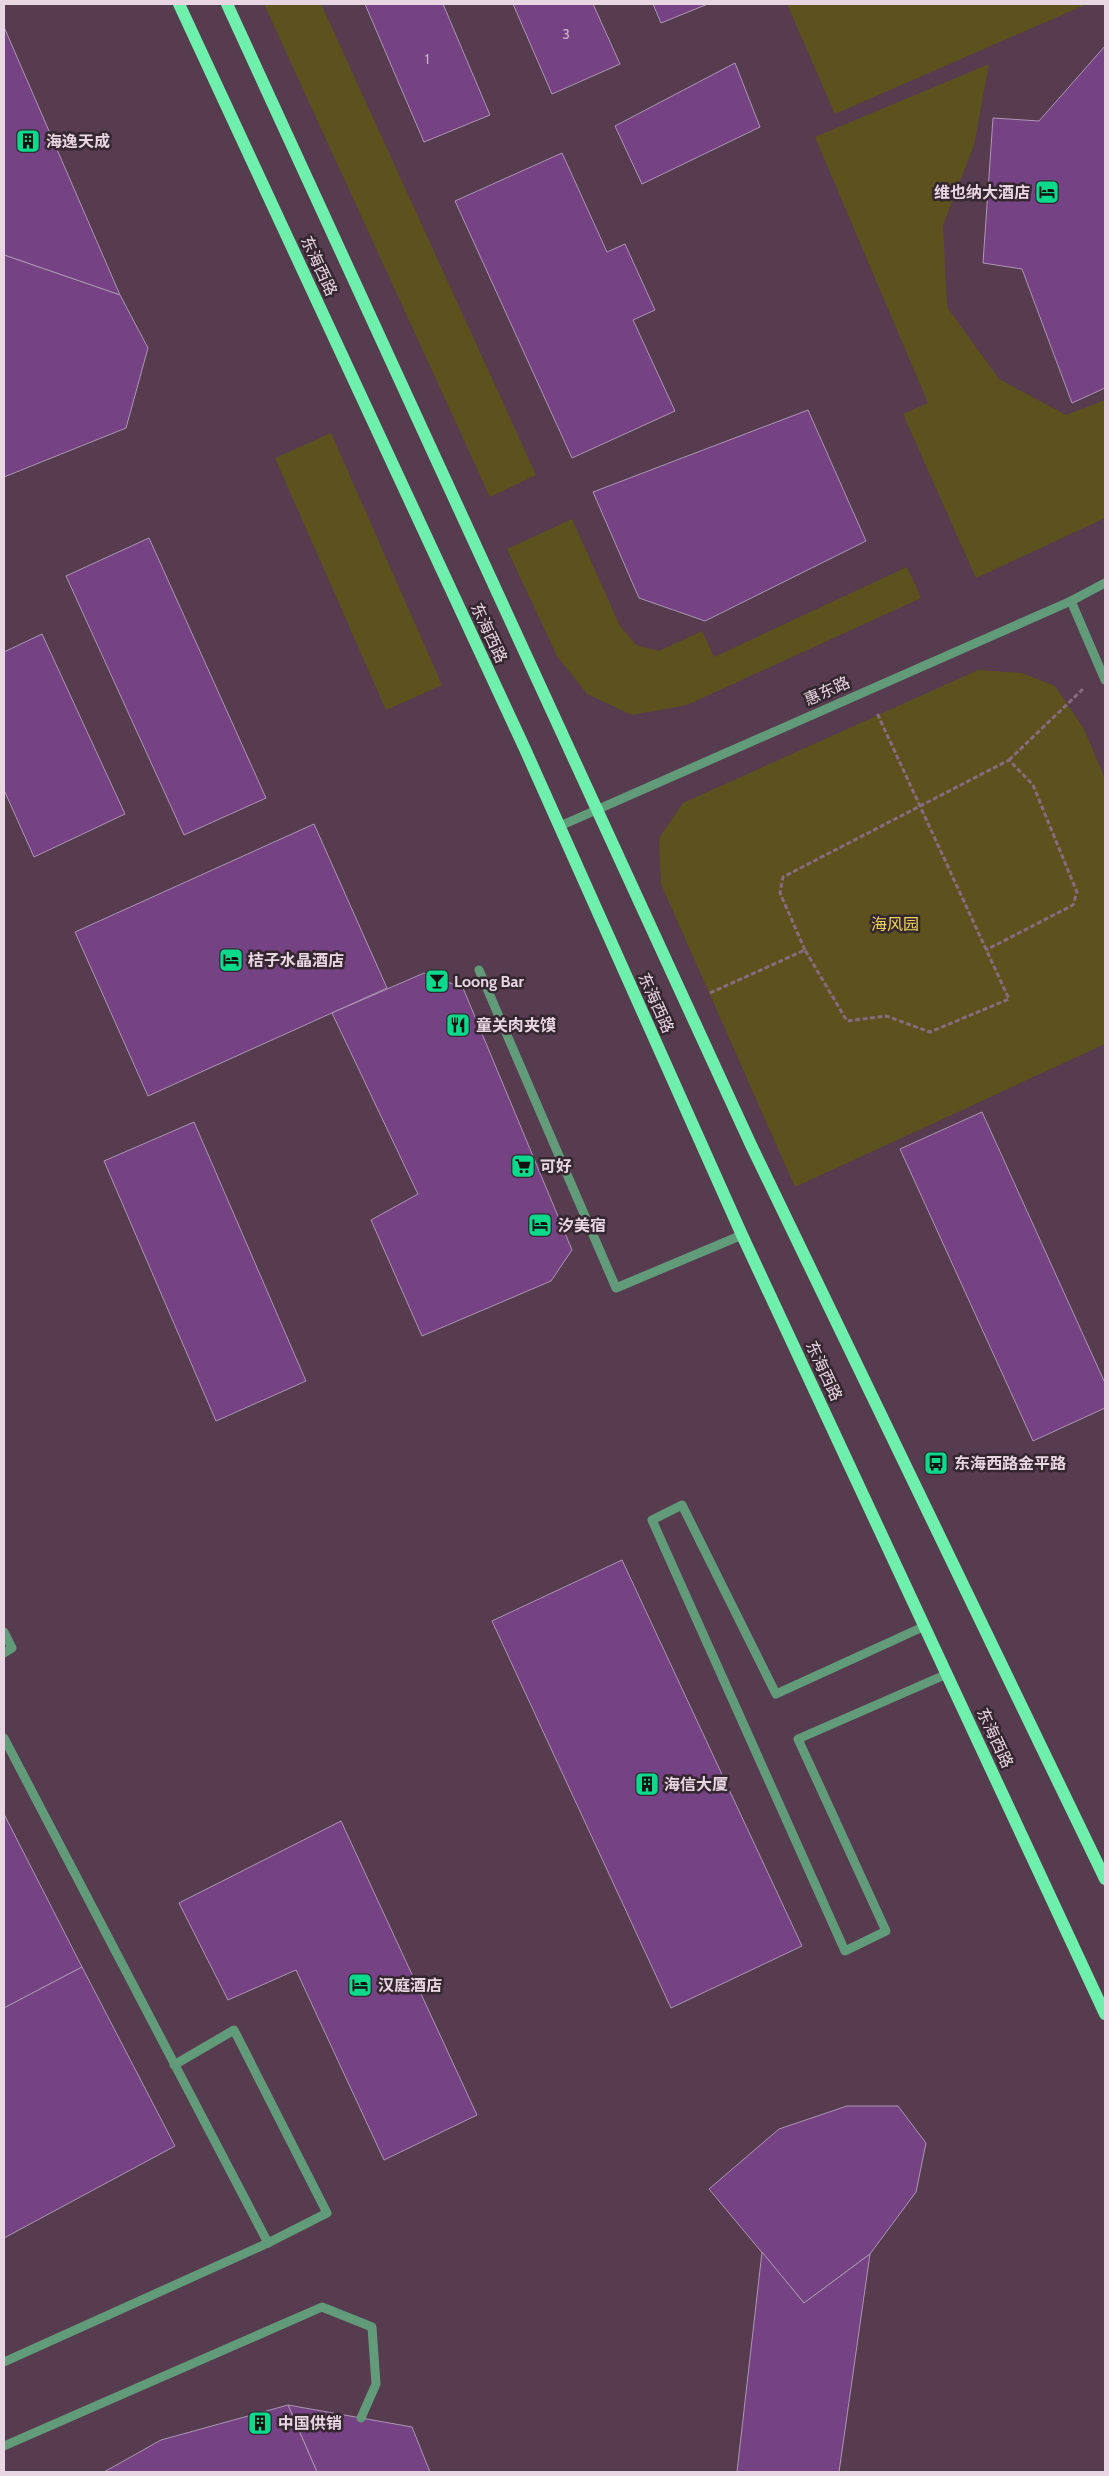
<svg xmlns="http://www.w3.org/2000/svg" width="1109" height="2476" font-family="Cabin,'Noto Sans SC',sans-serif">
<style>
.green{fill:#5d521d}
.building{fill:#754283;stroke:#ad96b4}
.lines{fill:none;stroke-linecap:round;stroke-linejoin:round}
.path{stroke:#856c7e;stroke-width:3;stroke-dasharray:5 2.5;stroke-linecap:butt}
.minor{stroke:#619b7a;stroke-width:9}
.major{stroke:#6eefac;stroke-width:12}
.labels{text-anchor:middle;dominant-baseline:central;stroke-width:5;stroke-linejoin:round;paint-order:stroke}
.number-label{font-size:14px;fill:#cbb1ca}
.poi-label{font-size:16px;font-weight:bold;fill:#e8d6e2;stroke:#342730;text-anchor:start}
.street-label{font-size:16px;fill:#e8d6e2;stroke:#342730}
.park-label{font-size:16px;fill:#eed658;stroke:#342730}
</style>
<rect width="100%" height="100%" fill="#573b4f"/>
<!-- green -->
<g class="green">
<path d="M264,4H321L536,475L490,497Z"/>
<path d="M787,4H1087L835,114Z"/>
<path d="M989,64L974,145L943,225L947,307L999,379L1066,415L1105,400V518L976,578L903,414L928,403L815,137Z"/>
<path d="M331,433L442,685L386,710L275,458Z"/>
<path d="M572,519L620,626L636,645L659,651L702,631L714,657L907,567L921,598L687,705L632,715L587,694L557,656L507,549Z"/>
<path d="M978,670L1022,673L1055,686L1084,729L1105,779V1044L795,1187L661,884L659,838L683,803Z"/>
</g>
<!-- building -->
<g class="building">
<path d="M365,4H443L490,115L424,142Z"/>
<path d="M513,4H593L620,64L552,94Z"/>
<path d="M653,4H708L661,23Z"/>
<path d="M4,27L120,295L4,255Z"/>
<path d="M1105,46V388L1072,403L1022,269L983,263L993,118L1039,121Z"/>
<path d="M735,63L760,127L642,184L615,126Z"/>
<path d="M562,153L607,252L625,244L655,310L633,320L675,411L572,458L455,201Z"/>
<path d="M4,255L120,295L148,348L126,428L4,477Z"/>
<path d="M808,410L866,541L705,621L639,598L593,492Z"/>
<path d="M149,538L266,798L184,835L66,576Z"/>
<path d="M42,634L125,814L34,857L4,790V652Z"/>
<path d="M314,824L387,988L148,1096L75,932Z"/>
<path d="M424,973L463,988L572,1250L551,1281L422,1336L371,1220L418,1194L332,1013Z"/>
<path d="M982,1112L1105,1383V1408L1033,1441L900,1149Z"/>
<path d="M194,1122L306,1381L216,1421L104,1161Z"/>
<path d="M622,1560L802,1946L671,2008L492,1621Z"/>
<path d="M4,1814L82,1967L4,2008Z"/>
<path d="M341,1821L477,2115L384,2160L296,1970L228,2000L179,1903Z"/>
<path d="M82,1967L175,2146L4,2238V2008Z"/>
<path d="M847,2106H898L926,2143L916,2192L870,2254L804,2303L709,2189L779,2129Z"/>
<path d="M762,2252L804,2303L870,2254L839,2472H737Z"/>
<path d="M288,2405L412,2427L430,2472H317Z"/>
<path d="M288,2405L317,2472H104L161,2440Z"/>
</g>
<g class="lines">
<!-- path -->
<g class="path">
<path d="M1009,760L1083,689"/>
<path d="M805,950L780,893L783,877L1009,760L1033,785L1077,892L1073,905L986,950"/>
<path d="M710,993L805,950L847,1021L886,1016L930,1032L1009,999L877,713"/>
</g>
<!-- minor -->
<g class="minor">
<path d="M1071,601L1105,680"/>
<path d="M560,826L1071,601L1105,583"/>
<path d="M479,970L616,1288L742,1235"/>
<path d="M925,1626L776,1694L682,1505L652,1520L845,1951L886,1931L798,1739L947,1674"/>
<path d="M4,1632L12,1648L4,1653"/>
<path d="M4,1738L268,2243L4,2362"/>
<path d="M174,2065L234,2030L327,2213L268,2243"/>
<path d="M4,2446L322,2307L372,2327L376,2384L361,2418"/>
</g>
<!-- major -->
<g class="major">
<path d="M179,4L525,749L742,1235L1105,2014"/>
<path d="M227,4L751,1145L1105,1879"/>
</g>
</g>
<!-- icons -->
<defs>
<g id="building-square" transform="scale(1.25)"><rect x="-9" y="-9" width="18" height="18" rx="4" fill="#0bd98b" stroke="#342730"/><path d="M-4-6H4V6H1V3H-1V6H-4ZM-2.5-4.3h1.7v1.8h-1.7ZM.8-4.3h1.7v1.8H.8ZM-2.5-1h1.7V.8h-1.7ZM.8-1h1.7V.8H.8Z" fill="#111"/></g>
<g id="hotel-square" transform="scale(1.25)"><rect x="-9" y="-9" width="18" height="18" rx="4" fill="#0bd98b" stroke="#342730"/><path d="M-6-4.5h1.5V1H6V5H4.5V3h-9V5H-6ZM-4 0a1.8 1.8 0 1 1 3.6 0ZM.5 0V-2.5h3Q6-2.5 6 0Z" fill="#111"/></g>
<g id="bar-square" transform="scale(1.25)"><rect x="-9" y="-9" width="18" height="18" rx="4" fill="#0bd98b" stroke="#342730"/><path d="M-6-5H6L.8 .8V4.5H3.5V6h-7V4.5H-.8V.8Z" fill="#111"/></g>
<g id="restaurant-square" transform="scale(1.25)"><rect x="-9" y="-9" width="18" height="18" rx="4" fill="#0bd98b" stroke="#342730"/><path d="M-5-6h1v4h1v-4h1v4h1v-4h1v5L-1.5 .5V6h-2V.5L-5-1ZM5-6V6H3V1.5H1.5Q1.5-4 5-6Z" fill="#111"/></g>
<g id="supermarket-square" transform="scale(1.25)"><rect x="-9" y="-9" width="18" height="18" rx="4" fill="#0bd98b" stroke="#342730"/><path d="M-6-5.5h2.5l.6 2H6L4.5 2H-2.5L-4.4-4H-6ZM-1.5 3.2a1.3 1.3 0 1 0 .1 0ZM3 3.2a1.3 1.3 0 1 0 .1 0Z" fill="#111"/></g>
<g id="bus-square" transform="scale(1.25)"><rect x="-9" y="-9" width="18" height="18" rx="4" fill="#0bd98b" stroke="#342730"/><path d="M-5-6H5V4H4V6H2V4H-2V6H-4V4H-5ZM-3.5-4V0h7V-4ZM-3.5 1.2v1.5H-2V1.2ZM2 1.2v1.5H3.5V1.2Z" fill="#111"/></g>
</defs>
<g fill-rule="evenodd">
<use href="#building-square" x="28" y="141"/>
<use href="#hotel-square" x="1047" y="192"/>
<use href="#hotel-square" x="231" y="960"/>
<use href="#bar-square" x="437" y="981"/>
<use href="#restaurant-square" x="458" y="1025"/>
<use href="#supermarket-square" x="523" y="1166"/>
<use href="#hotel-square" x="540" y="1225"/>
<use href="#bus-square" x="936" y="1463"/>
<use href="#building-square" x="647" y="1784"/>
<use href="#hotel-square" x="360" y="1985"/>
<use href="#building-square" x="260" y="2423"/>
</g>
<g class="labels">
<!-- number labels -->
<g class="number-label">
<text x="566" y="34">3</text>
<text x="427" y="59">1</text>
</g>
<!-- poi labels -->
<g class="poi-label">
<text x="46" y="141">海逸天成</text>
<text x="1030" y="192" text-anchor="end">维也纳大酒店</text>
<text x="248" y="960">桔子水晶酒店</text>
<text x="454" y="981">Loong Bar</text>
<text x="476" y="1025">童关肉夹馍</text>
<text x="540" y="1166">可好</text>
<text x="558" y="1225">汐美宿</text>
<text x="954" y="1463">东海西路金平路</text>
<text x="664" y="1784">海信大厦</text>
<text x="378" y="1985">汉庭酒店</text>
<text x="278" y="2423">中国供销</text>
</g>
<!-- street labels -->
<g class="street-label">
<text transform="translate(319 266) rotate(65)">东海西路</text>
<text transform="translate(489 633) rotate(65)">东海西路</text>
<text transform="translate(827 691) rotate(-24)">惠东路</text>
<text transform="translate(656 1003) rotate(66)">东海西路</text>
<text transform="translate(824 1371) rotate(65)">东海西路</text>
<text transform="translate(995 1738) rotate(65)">东海西路</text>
</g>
<!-- park labels -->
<g class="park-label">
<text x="895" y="924">海风园</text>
</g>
</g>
<!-- border -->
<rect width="1109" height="2476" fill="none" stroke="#e8d6e2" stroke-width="10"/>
</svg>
